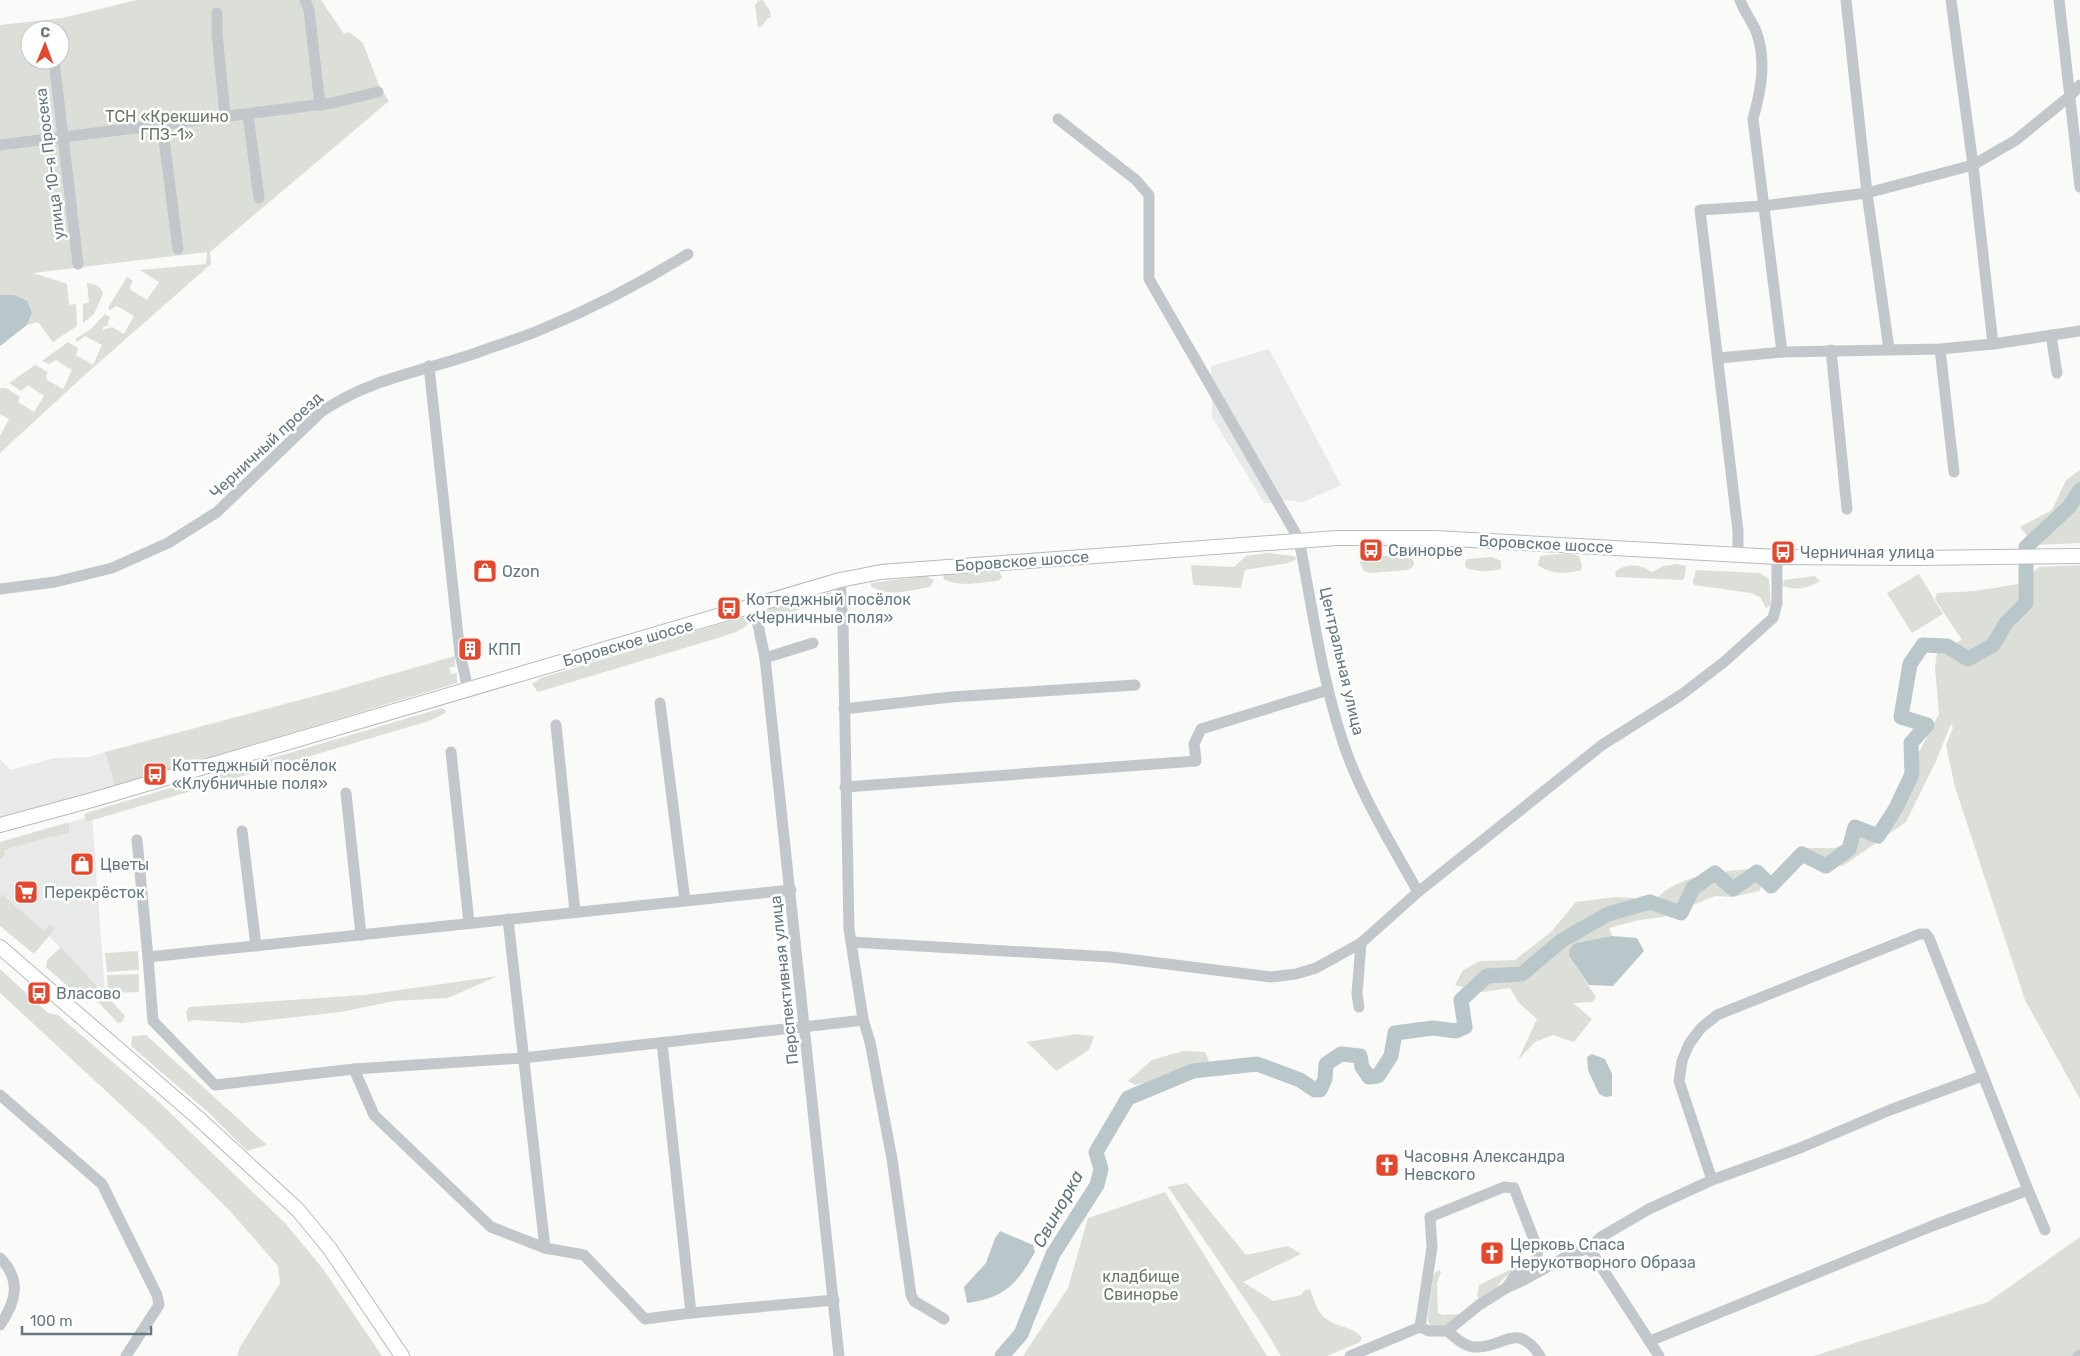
<svg xmlns="http://www.w3.org/2000/svg" width="2080" height="1356" font-family="Rubik,sans-serif">
<style>
.built{fill:#e8eae9}
.green{fill:#dbdfd7;fill-rule:evenodd}
.water{fill:#b9c7ca}
.lines{fill:none;stroke-linecap:round;stroke-linejoin:round}
.river{stroke:#b9c7ca;stroke-width:15}
.major-casing{stroke:#b5bbbe;stroke-width:16}
.minor{stroke:#c1c7ca;stroke-width:11}
.major{stroke:#fff;stroke-width:14}
.labels{text-anchor:middle;dominant-baseline:central;stroke-width:5;stroke-linejoin:round;paint-order:stroke}
.park-label{font-size:16px;fill:#6a7a64;stroke:#fff}
.street-label{font-size:16px;fill:#657983;stroke:#fff}
.poi-label{font-size:16px;fill:#657983;stroke:#fff;text-anchor:start}
.water-label{font-size:18px;font-style:italic;fill:#60777c;stroke:#fff}
</style>
<rect width="100%" height="100%" fill="#fafaf8"/>
<!-- built -->
<g class="built">
<path d="M1269,349L1341,485L1303,502L1282,500L1273,503H1264L1212,417L1211,366Z"/>
<path d="M105,752L115,786L0,819V759L10,770L55,758L89,757Z"/>
<path d="M92,816L105,993L44,931L2,894L0,897V842Z"/>
</g>
<!-- green -->
<g class="green">
<path d="M137,0H321L344,34L349,32L363,43L380,88L389,101L210,252L211,264L87,373L0,453V436L9,419L0,414V388H6L20,397L18,402L34,412L44,396L28,385L21,391L9,383L35,365L48,372L46,376L47,380L63,389L72,370L56,360L49,364L42,361L68,342L78,348L76,355L93,365L102,345L85,336L77,342L75,339L91,329L105,314L110,317L108,322L109,325L103,327V330L112,327L124,334L134,316L117,306L110,310L108,308L127,277L133,281L130,286L131,290L147,300L159,282L140,270L206,264L207,252L33,273L67,284L69,305L76,304L77,326L53,342L38,322L27,325L32,313L14,295H0V25L62,18ZM30,30H60V60H30Z"/>
<path d="M763,0L770,11L771,17L767,19L761,27H758L755,5L758,1Z"/>
<path d="M87,283C95,284 101,286 103,294L94,314L83,323V304L89,302Z"/>
<path d="M2080,470V543L2034,545L2020,527L2052,510L2066,480Z"/>
<path d="M1268,553L1294,556L1297,559L1288,563L1245,570L1241,588L1193,585L1191,565L1234,567L1246,556Z"/>
<path d="M1569,553L1579,556L1582,565L1581,570C1565,574 1552,575 1538,565L1540,556Z"/>
<path d="M1409,555L1414,562L1413,567L1408,570L1370,573L1364,571L1360,563L1362,559L1382,556Z"/>
<path d="M1492,557L1501,561V569C1489,572 1478,572 1466,568L1465,563L1467,559Z"/>
<path d="M1677,564L1686,566L1685,576L1683,580L1616,577L1615,572C1622,566 1633,564 1642,567C1647,568 1649,571 1653,572L1663,566Z"/>
<path d="M2080,565V1099L2025,1000L1955,787L1946,745L1953,728L1951,724L1936,761L1906,822L1843,866L1803,863L1805,848H1835L1873,830L1890,807L1939,714L1935,668L1937,652L1962,640L1935,599L1937,593L1975,591L2019,584L2039,567Z"/>
<path d="M1696,570L1760,573L1769,579L1771,605L1766,608L1760,597L1751,593L1694,585L1693,581Z"/>
<path d="M1000,572L1002,578L997,581C980,582 959,588 944,579L943,575Z"/>
<path d="M1919,574L1943,614L1912,633L1887,593Z"/>
<path d="M926,576L934,580L930,587C910,590 889,598 871,586V583Z"/>
<path d="M1815,576L1820,581C1808,588 1797,591 1783,586L1784,580Z"/>
<path d="M831,592L833,596L830,600L769,619L764,617L765,612L773,607Z"/>
<path d="M740,618H747L749,621C744,632 731,633 721,637L538,692L532,684L541,678Z"/>
<path d="M455,656V666L449,668L451,674L457,673V683L115,786L105,752L326,693Z"/>
<path d="M442,708L446,711L444,714L429,721L86,822L84,814L89,812Z"/>
<path d="M66,823L69,824V833L54,837L53,836L4,850L5,855L0,859V842Z"/>
<path d="M1757,868L1769,873L1759,891L1732,897L1715,896L1663,917L1639,920L1609,928L1612,936L1575,943L1569,956L1596,997L1592,1002L1573,1003L1592,1019L1574,1042L1553,1035L1535,1042L1518,1060L1537,1019L1519,1003L1510,988L1482,992L1455,985L1463,970L1480,961L1515,960L1551,932L1576,902L1615,897L1635,898L1648,907C1654,902 1659,895 1665,891C1693,872 1726,872 1757,868Z"/>
<path d="M2,894L44,931L50,924L55,929L34,954L0,926V897Z"/>
<path d="M61,947L125,1016L122,1022L118,1023L99,1003L85,995L72,990L46,967L47,960Z"/>
<path d="M138,951L139,970L107,972L105,953Z"/>
<path d="M0,969L48,1013L58,1015L159,1102L285,1223L323,1269L382,1356H237L240,1347L280,1283L278,1266L230,1211L147,1129L0,993Z"/>
<path d="M139,974V992L108,993L107,975Z"/>
<path d="M498,976L448,998L394,1001L341,1012L242,1023L193,1020L188,1022L186,1012L189,1007L364,995Z"/>
<path d="M1077,1034L1094,1036L1089,1050L1056,1071L1027,1042Z"/>
<path d="M146,1035L267,1145L247,1151L208,1112L131,1046L132,1036Z"/>
<path d="M1183,1051L1205,1052L1210,1064L1136,1085L1128,1081L1152,1060Z"/>
<path d="M1187,1183L1246,1255L1288,1246L1301,1254L1243,1282L1273,1301L1301,1295L1305,1290L1310,1289C1313,1296 1316,1308 1321,1314C1332,1328 1353,1325 1362,1338L1360,1342L1327,1356H1281L1261,1323L1168,1187Z"/>
<path d="M1165,1192L1267,1356H1023L1068,1288L1088,1218Z"/>
<path d="M2080,1237V1356H1813L1988,1302Z"/>
<path d="M1530,1260L1504,1278L1487,1298L1480,1300L1477,1296L1479,1285Z"/>
<path d="M1439,1270L1441,1272L1437,1283L1438,1313L1443,1315L1462,1314L1442,1328H1432L1428,1321V1316L1433,1278L1434,1274Z"/>
</g>
<!-- water -->
<g class="water">
<path d="M0,295H14L27,301L32,313L27,325L0,346Z"/>
<path d="M1612,936L1637,938L1644,951L1613,986L1589,985L1569,956V950L1575,943Z"/>
<path d="M1592,1054L1605,1059L1612,1074V1096L1606,1097L1599,1094L1588,1070L1587,1057Z"/>
<path d="M1000,1231L1033,1245L1035,1252C1017,1284 1005,1298 967,1303L964,1287L986,1263L995,1238Z"/>
</g>
<g class="lines">
<!-- river -->
<g class="river">
<path d="M2026,547L2069,507L2080,490"/>
<path d="M1002,1356L1021,1334L1053,1254L1097,1185L1101,1169L1096,1152L1128,1098L1193,1071L1257,1064L1300,1080L1315,1090H1320L1325,1079L1326,1064L1341,1054L1360,1056L1362,1067L1369,1077L1378,1076L1391,1056L1395,1033L1433,1028L1456,1031L1465,1027L1461,1000L1487,976L1522,974L1561,941L1608,914L1650,902L1681,913L1693,888L1715,873L1733,889L1757,872L1771,886L1802,854L1826,866L1849,849L1855,827L1878,836L1896,808L1912,774L1911,743L1927,725L1901,717L1910,664L1923,645L1947,646L1968,659L1993,645L2006,623L2026,603V565"/>
</g>
<!-- major casing -->
<g class="major-casing">
<g id="major">
<path d="M0,825L92,800L840,580L881,572L1337,538H1435L1777,557L1916,558L2080,556"/>
<path d="M0,947L197,1117L298,1210L330,1249L402,1356"/>
</g>
</g>
<!-- minor -->
<g class="minor">
<path d="M305,0L309,10L320,105"/>
<path d="M1740,0C1744,11 1751,20 1756,31C1767,61 1761,90 1753,119L1782,352"/>
<path d="M1846,0L1867,193L1889,349"/>
<path d="M1951,0L1973,165L1993,344"/>
<path d="M2059,0L2080,187"/>
<path d="M217,13V32L225,116"/>
<path d="M54,60L78,264"/>
<path d="M248,115L259,198"/>
<path d="M1058,119L1136,180L1149,195V279L1296,534L1301,550C1313,613 1322,678 1342,739C1359,793 1391,843 1418,892"/>
<path d="M162,124L178,249"/>
<path d="M0,145L332,103L378,92"/>
<path d="M2051,335L2057,373"/>
<path d="M1940,349L1954,472"/>
<path d="M1831,350L1847,509"/>
<path d="M1719,358L1782,352L1940,349L1993,344L2080,331"/>
<path d="M429,366L460,654L468,689"/>
<path d="M1738,555V531L1700,210L1763,206L1867,193L1973,165L2016,140L2070,96L2080,85"/>
<path d="M840,580L843,625L849,929L863,1019L870,1042L892,1159L911,1295L914,1301L944,1319"/>
<path d="M0,589L55,582L112,568L168,543L217,512L321,412C371,378 421,372 476,353C497,345 519,339 540,330C591,309 641,283 688,254"/>
<path d="M754,606L765,658L839,1356"/>
<path d="M765,658L813,643"/>
<path d="M660,703L685,901"/>
<path d="M844,709L951,697L1135,685"/>
<path d="M556,725L575,912"/>
<path d="M451,752L469,923"/>
<path d="M845,787L1196,761L1194,744L1201,729L1328,690"/>
<path d="M346,793L361,935"/>
<path d="M242,831L256,946"/>
<path d="M137,840L148,957L791,890"/>
<path d="M508,919L545,1248"/>
<path d="M851,942L1111,957L1271,977L1296,974L1316,968L1361,943L1418,892L1602,745L1681,695L1724,662L1773,618L1777,603V557"/>
<path d="M148,957L153,1021L215,1085L354,1069L523,1058L856,1021"/>
<path d="M1359,1007L1357,994L1361,943"/>
<path d="M662,1043L691,1313"/>
<path d="M354,1069L374,1115L491,1227L545,1248L584,1255L645,1319L691,1313L834,1300"/>
<path d="M0,1095L102,1184L157,1295L159,1305L126,1356"/>
<path d="M1712,1180L1679,1081L1682,1061L1689,1044L1701,1028L1717,1015L1920,934H1926L1929,938L2028,1190L2045,1230"/>
<path d="M1589,1248L1659,1356"/>
<path d="M0,1258C22,1280 16,1302 0,1325"/>
<path d="M1506,1288L1522,1281L1571,1254L1589,1248L1601,1237L1649,1209L1712,1180L1800,1148L1890,1110L1982,1076"/>
<path d="M1447,1331C1456,1338 1465,1348 1478,1347C1505,1347 1517,1321 1540,1356"/>
<path d="M1650,1341L1932,1226L2028,1190"/>
<path d="M1350,1356L1420,1327L1429,1331H1447L1479,1305L1506,1288L1517,1273L1536,1260L1538,1250L1514,1188L1504,1187L1430,1217L1432,1247L1420,1327"/>
<path d="M2078,1356L2080,1355"/>
</g>
<!-- major -->
<use href="#major" class="major"/>
</g>
<!-- icons -->
<defs>
<g id="bus-square" transform="scale(1.25)"><rect x="-9" y="-9" width="18" height="18" rx="4" fill="#e3482e" stroke="#fff"/><path d="M-5-6H5V4H4V6H2V4H-2V6H-4V4H-5ZM-3.5-4V0h7V-4ZM-3.5 1.2v1.5H-2V1.2ZM2 1.2v1.5H3.5V1.2Z" fill="#fff"/></g>
<g id="shop-square" transform="scale(1.25)"><rect x="-9" y="-9" width="18" height="18" rx="4" fill="#e3482e" stroke="#fff"/><path d="M-5-2.5h2.3a2.7 3.5 0 0 1 5.4 0H5L5.5 6h-11ZM-1.5-2.5h3a1.5 2.3 0 0 0-3 0Z" fill="#fff"/></g>
<g id="building-square" transform="scale(1.25)"><rect x="-9" y="-9" width="18" height="18" rx="4" fill="#e3482e" stroke="#fff"/><path d="M-4-6H4V6H1V3H-1V6H-4ZM-2.5-4.3h1.7v1.8h-1.7ZM.8-4.3h1.7v1.8H.8ZM-2.5-1h1.7V.8h-1.7ZM.8-1h1.7V.8H.8Z" fill="#fff"/></g>
<g id="supermarket-square" transform="scale(1.25)"><rect x="-9" y="-9" width="18" height="18" rx="4" fill="#e3482e" stroke="#fff"/><path d="M-6-5.5h2.5l.6 2H6L4.5 2H-2.5L-4.4-4H-6ZM-1.5 3.2a1.3 1.3 0 1 0 .1 0ZM3 3.2a1.3 1.3 0 1 0 .1 0Z" fill="#fff"/></g>
<g id="church-square" transform="scale(1.25)"><rect x="-9" y="-9" width="18" height="18" rx="4" fill="#e3482e" stroke="#fff"/><path d="M-1.2-6h2.4v3.5h3.3v2.4h-3.3V6h-2.4V-.1h-3.3v-2.4h3.3Z" fill="#fff"/></g>
</defs>
<g fill-rule="evenodd">
<use href="#bus-square" x="1371" y="550"/>
<use href="#bus-square" x="1783" y="552"/>
<use href="#shop-square" x="485" y="571"/>
<use href="#bus-square" x="729" y="608"/>
<use href="#building-square" x="470" y="649"/>
<use href="#bus-square" x="155" y="774"/>
<use href="#shop-square" x="82" y="864"/>
<use href="#supermarket-square" x="26" y="892"/>
<use href="#bus-square" x="39" y="993"/>
<use href="#church-square" x="1387" y="1165"/>
<use href="#church-square" x="1492" y="1253"/>
</g>
<g class="labels">
<!-- park labels -->
<g class="park-label">
<text x="167" y="116">ТСН «Крекшино<tspan x="167" dy="18">ГПЗ-1»</tspan></text>
<text x="1141" y="1276">кладбище<tspan x="1141" dy="18">Свинорье</tspan></text>
</g>
<!-- street labels -->
<g class="street-label">
<text transform="translate(50 164) rotate(-97)">улица 10-я Просека</text>
<text transform="translate(266 445) rotate(-43)">Черничный проезд</text>
<text transform="translate(1546 544) rotate(3)">Боровское шоссе</text>
<text transform="translate(1022 561) rotate(-4)">Боровское шоссе</text>
<text transform="translate(628 643) rotate(-16)">Боровское шоссе</text>
<text transform="translate(1342 661) rotate(77)">Центральная улица</text>
<text transform="translate(784 980) rotate(-96)">Перспективная улица</text>
</g>
<!-- poi labels -->
<g class="poi-label">
<text x="1388" y="550">Свинорье</text>
<text x="1800" y="552">Черничная улица</text>
<text x="502" y="571">Ozon</text>
<text x="746" y="599">Коттеджный посёлок<tspan x="746" dy="18">«Черничные поля»</tspan></text>
<text x="488" y="649">КПП</text>
<text x="172" y="765">Коттеджный посёлок<tspan x="172" dy="18">«Клубничные поля»</tspan></text>
<text x="100" y="864">Цветы</text>
<text x="44" y="892">Перекрёсток</text>
<text x="56" y="993">Власово</text>
<text x="1404" y="1156">Часовня Александра<tspan x="1404" dy="18">Невского</tspan></text>
<text x="1510" y="1244">Церковь Спаса<tspan x="1510" dy="18">Нерукотворного Образа</tspan></text>
</g>
<!-- water labels -->
<g class="water-label">
<text transform="translate(1058 1209) rotate(-61)">Свинорка</text>
</g>
</g>
<!-- north arrow -->
<g transform="translate(45 45) rotate(1)"><circle r="24" fill="#ffffff" stroke="#c1c9cd"/>
<path d="M0-4L9 19L0 12L-9 19Z" fill="#e3482e"/>
<text y="-8" font-size="14" font-weight="bold" text-anchor="middle" fill="#657983">С</text>
</g>
<!-- scale -->
<path d="M22 1326v8h129v-8" fill="none" stroke="#657983" stroke-width="2.5"/>
<text x="30" y="1326" font-size="15" fill="#657983" stroke="#ffffff" stroke-width="4" paint-order="stroke">100 m</text>
</svg>
